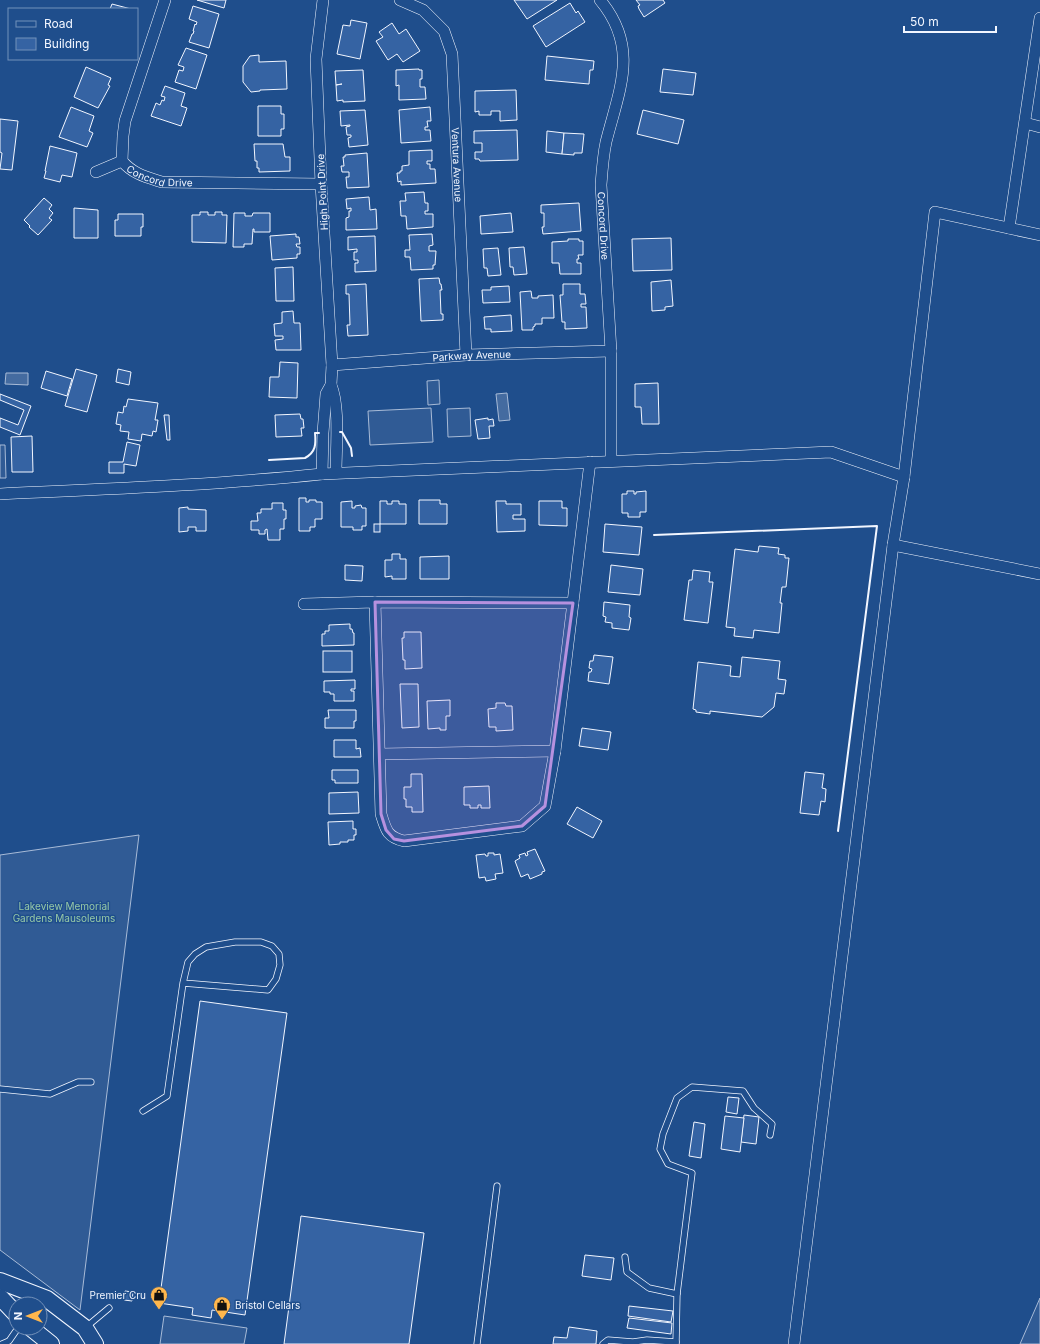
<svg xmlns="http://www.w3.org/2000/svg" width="1040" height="1344" font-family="Inter,sans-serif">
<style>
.built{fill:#305b95;stroke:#a8bbd7}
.water{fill:#446ba0;stroke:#a8bbd7}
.building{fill:#3563a3;stroke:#f2f6ff}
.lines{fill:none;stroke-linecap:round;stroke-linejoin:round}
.lane-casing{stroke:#f2f6ff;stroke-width:7}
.street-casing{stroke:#f2f6ff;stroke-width:12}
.secondary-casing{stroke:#f2f6ff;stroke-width:18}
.lane{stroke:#1f4e8c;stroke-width:5.5}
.street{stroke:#1f4e8c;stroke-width:11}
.secondary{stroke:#1f4e8c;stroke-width:16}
.wall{stroke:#f2f6ff;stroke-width:2}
.marked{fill:#b691df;fill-opacity:0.2;stroke:#b691df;stroke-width:3;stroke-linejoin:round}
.labels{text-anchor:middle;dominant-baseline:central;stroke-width:3;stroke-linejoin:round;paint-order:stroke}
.street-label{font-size:10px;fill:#f2f6ff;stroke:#1f4e8c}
.park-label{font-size:10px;fill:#97c8a6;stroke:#1f4e8c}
.poi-label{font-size:10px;fill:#f2f6ff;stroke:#1f4e8c;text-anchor:end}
</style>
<rect width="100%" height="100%" fill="#1f4e8c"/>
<!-- built -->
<g class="built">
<path d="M439,380L440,404L428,405L427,381Z"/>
<path d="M431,408L433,442L370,445L368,411Z"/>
<path d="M470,408L471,436L448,437L447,409Z"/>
<path d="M0,445H5L6,478H0Z"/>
<path d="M139,835L80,1310L0,1250V855Z"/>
<path d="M1040,1298V1344H1020Z"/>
<path d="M164,1316L247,1328L244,1344H160Z"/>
</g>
<!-- water -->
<g class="water">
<path d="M6,373H28V385L5,384Z"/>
<path d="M507,393L510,420L499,421L496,394Z"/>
</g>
<!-- building -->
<g class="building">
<path d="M197,0H226L224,8Z"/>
<path d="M514,0H557L527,19Z"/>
<path d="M636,0H663L665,3L644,17L639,9L638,6L640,5Z"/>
<path d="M570,3L576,13L578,11L585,22L546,47L533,26Z"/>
<path d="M112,4L131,9H110Z"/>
<path d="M193,6L219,14L209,48L189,42L192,34H193L194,31H193L195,24L196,25L197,22L189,19Z"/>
<path d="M351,20L367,23L360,59L337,54L343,25L350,26Z"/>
<path d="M392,23L399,34L406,29L420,51L403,62L397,54L388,60L376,41L383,37L379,32Z"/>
<path d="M186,48L207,55L196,89L175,82L179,70L183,71L184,67L178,65Z"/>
<path d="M259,55V62L286,61L287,89L260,90V91L251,92L243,82V66L250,56Z"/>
<path d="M547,56L594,61L593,70H590L589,84L545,80Z"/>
<path d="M86,67L111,78L108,85L110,86L98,108L74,97Z"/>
<path d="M419,69V70H422V79H420V87H425L426,99L399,100V85L396,86V70Z"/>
<path d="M663,69L696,73L693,95L660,92Z"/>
<path d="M363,70L365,101L343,102V100L337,101L336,85L342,84L336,85L335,71Z"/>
<path d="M165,86L185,93L181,106L187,108L181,126L151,116L156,103L160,105L162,100L164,101L165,97L161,96Z"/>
<path d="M516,90L517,120L500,121V111H491V115H479V111L475,112V91Z"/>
<path d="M258,106H281V114H284V129H281V136H258Z"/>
<path d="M71,107L94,116L89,131L93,133L87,147L59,137Z"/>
<path d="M430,107L431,121H427L428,127H425V130H430L431,141L401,143L399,110Z"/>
<path d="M365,110L368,145L349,147L348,138L351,137V135H347L346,127L350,126V125L341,126L340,111Z"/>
<path d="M643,110L684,120L678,144L637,134Z"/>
<path d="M0,119L18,121L12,170L0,169L2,153L0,152Z"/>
<path d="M517,130L518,160L480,161L479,159H475V152H482V143H474V131Z"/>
<path d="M547,131L564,133L562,154L546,152Z"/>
<path d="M564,133L584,134L582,153H574V155L562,154Z"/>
<path d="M254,144H283L285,157H290V171L259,172V168H257V161H255Z"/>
<path d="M50,146L77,153L72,177L62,175L60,182L44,178L46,171H45Z"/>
<path d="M432,150V161H427V164H430V169H435L436,183L401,185V181L398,182L397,173H400V171H402V166L409,165V151Z"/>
<path d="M367,153L369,187L347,188L346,177H349V172H342L341,166H344L343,157H345V155Z"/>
<path d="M424,192L425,203H428V211H425V214H433V227L407,229L406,216H401L400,201H406L405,193Z"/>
<path d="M369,197L370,210L376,209L377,229L346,230V218L349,217V211H351V208L347,209L346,199Z"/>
<path d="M44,198L52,205L49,209L53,213L49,218L52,220L38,235L29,227L30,226L24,220Z"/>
<path d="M579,203L581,231L543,234L542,227H544V213H541V205Z"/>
<path d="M74,208L98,210V238H74Z"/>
<path d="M200,212H208V215H215V212H222V215H227L226,243L192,242V215H200Z"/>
<path d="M234,213H245V216H252L253,213H270V232H254V229H253L252,244H244V247H233Z"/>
<path d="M511,213L513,232L481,234L480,216Z"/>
<path d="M118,214H143V227H141V236H115V220H118Z"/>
<path d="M296,234V237H299L300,244H296L297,247H300V254H297V258L272,260L270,236Z"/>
<path d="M432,234L433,245L429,246V251H436L435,265H433V269L411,270L410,257H405V250H410L409,235Z"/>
<path d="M375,236L376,271L355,272V263H358V260H354V252H357V249L348,250V237Z"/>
<path d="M671,238L672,270L633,271L632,239Z"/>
<path d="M568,239H579V241H583V255H578L579,259H577V263H581V274H560L559,263H552V242L568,241Z"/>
<path d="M524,247L527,274L514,275L513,267H510L509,248Z"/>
<path d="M498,248L501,275L488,276L487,268H484L483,249Z"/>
<path d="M293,267L294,301H276L275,268Z"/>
<path d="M439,278L440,284H441L442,290H440L441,314H443V320L421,321L419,279Z"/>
<path d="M671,280L673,306L665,307V310L652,311L651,282Z"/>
<path d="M366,284L368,335L348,336L347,325H350L349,294H346V285Z"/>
<path d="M563,284H580V294H585L586,304H581V307H586L587,328L565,329V322H562L560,295H563Z"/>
<path d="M509,286L510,302L483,303L482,290H491V287Z"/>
<path d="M531,291L532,298H538V296L553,295L554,318H542V324H535V326L533,327V330H522L520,292Z"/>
<path d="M293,311L294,323H300L301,350H276L275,340L283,339V336H275L274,324L282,323V312Z"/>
<path d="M511,315L512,331L491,332V329H485L484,317Z"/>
<path d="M280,362L298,363L297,398L269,397L270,377H279Z"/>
<path d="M76,369L97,375L87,412L65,406Z"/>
<path d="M118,369L131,372L129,385L116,382Z"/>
<path d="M46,371L72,379L67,396L41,388Z"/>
<path d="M658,383L659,424H642L641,407H635V384Z"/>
<path d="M0,394L31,406L20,435L0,427V418L18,425L24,410L0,400Z"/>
<path d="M128,399L158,403L155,420H158L156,432L153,431L152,436L142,434L141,441L128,439L129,432L120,431L121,425L116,424L118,412L123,413L124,406L126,407Z"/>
<path d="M300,414L301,419H303L304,428H301L302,436L276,437L275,415Z"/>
<path d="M164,415H169L170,440H167Z"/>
<path d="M488,418V420L493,419L494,426H489L490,438L478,439L475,420Z"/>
<path d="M32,436L33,472H12L11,437Z"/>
<path d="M127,442L140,445L136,466L124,464V473H109V462H123Z"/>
<path d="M627,491H634V494H636V492L646,491V512H640V517H628V513H622V494H627Z"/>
<path d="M299,498H306V502H309V500H316V502H322V519H315V527H310V531H299Z"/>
<path d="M419,500H440V504H447V524H419Z"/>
<path d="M352,501V508H355V506L361,505L362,508H366V526H362V530H353V527H341V502Z"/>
<path d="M380,501H387V504H392V501H399V504H406V524H380Z"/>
<path d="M496,501H506V504H521V515H513V519H525V531L497,532Z"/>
<path d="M539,501H562V508H567V526L539,525Z"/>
<path d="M272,503H283V510H286V519H284V529H280V540H268L267,529L265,530V534H259V530H251V521H258L257,513H261V509H272Z"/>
<path d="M188,507V509L206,510V531H196V527H188V531L179,532V508Z"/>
<rect x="374" y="524" width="6" height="8"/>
<path d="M605,524L642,527L639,555L603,552Z"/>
<path d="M759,546L779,548L778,554L785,555V558H789L786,587H782L780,603H782L779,633L754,630L753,638L734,636L735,628L726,627L735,549L758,552Z"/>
<path d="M392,554H400V559H406V579H392V576L385,577V560H392Z"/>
<path d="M449,556V579H420V557Z"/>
<path d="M345,565L363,566L362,581L345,580Z"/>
<path d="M611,565L643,569L640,595L608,592Z"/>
<path d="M693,570L710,572L709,582H713L708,623L684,620L689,580H692Z"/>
<path d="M604,602L630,605L629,617L631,618L629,630L612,628V623L605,622L606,617L603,616Z"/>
<path d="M350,624V629H352L353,633H354V645L322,646V634H325V631H329V625Z"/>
<path d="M404,632H421L422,668L405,669V660H403L402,638H404Z"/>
<rect x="323" y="651" width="29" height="21"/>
<path d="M594,655L613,657L609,684L588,681L589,672H591L592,669L589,668L590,661H593Z"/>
<path d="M742,657L780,661L778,679L786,680L784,694L776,693L774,707L762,717L710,711V714L696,712V710L693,709L698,662L731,666L730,676L740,677Z"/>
<path d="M355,680V689H351V691H354V701H334V694H330V692H324V681Z"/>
<path d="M400,684H418L419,727L402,728Z"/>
<path d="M450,700V716H446V730H440V728L428,729L427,701Z"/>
<path d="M496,703H505L506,706H512L513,730L496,731V727H489L488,709L496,708Z"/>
<path d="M328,710H356V721H354V728H325V718H329Z"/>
<path d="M582,728L611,732L608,750L579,746Z"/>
<path d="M334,740H356V749L360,748L361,757H334Z"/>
<path d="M332,770H358V783H335V780H332Z"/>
<path d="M805,772L824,774L822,788L826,789L825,802L821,801L819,815L800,813Z"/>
<path d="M411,774H422L423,812H412V807H406V799H404V787H411Z"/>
<path d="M489,786L490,808H481V805H478V808H470V805H464V787Z"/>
<path d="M358,792L359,813L329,814V793Z"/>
<path d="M577,807L602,821L593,838L567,824Z"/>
<path d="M353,821V829H356V835H354V840H348V842H340V844L329,845L328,822Z"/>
<path d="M535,849L545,871L542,872V874L530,879L528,874L521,877L515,861L520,858L519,855L525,853L526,856L528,855L527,852Z"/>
<path d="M488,853H494V855L500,854L503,873L495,874L496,879L486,881L485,877L479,878L476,855L485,854L486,856H488Z"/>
<path d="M200,1001L287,1013L245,1315L212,1310L211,1318L192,1315L193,1308L159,1303Z"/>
<path d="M728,1097L739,1098L737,1114L726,1112Z"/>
<path d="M744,1115L759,1117L756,1144L741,1142Z"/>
<path d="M725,1116L744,1118L740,1152L721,1149Z"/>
<path d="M694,1122L705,1124L701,1158L689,1156Z"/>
<path d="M301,1216L424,1233L409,1344H284Z"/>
<path d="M585,1255L614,1258L611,1280L582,1276Z"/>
<path d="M125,1291L133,1292L132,1301L124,1300Z"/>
<path d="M629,1306L673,1311L671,1322L628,1316Z"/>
<path d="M629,1318L672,1323L671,1334L627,1328Z"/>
<path d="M569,1327L597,1331L596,1344H553L554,1337L567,1338Z"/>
</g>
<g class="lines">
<!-- lane casing -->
<g class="lane-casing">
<g id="lane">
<path d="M0,1089L50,1094L78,1082H91"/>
<path d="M143,1111L167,1096L183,983L188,962L195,954L206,947L235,942H261L272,946L279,954L280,965L276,979L268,990L183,983"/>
<path d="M625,1257L627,1272L649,1288L677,1294"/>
<path d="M85,1328L109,1308"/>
<path d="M2,1344L9,1341L18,1328"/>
<path d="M477,1344L497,1186"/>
<path d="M603,1344L608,1340L633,1342L647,1340L676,1342"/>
<path d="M676,1344L677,1294L692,1173L668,1164L660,1149L663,1134L677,1098L692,1087L743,1091L754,1108L772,1124L770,1135"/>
</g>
</g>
<!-- street casing -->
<g class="street-casing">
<g id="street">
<path id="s1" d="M165,0L125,121L123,136L122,161C133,174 146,177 162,182L321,184"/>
<path id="s2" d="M400,0L423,10L444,31L452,54L466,355"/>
<path id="s3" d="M600,0C640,48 619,90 606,142C603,156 602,171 601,185L611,351V461"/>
<path d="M1025,123L1040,127"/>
<path d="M96,172L122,161"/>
<path d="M1009,228L1040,18"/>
<path id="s4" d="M332,365L466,355L611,351"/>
<path d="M331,385C340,406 336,449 336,473"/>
<path d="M322,474L323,433L326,394L331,385L332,365L321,184L316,59L323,0"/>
<path d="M0,494C107,489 215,485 322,474L831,452L904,477"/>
<path d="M893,545L1040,574"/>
<path d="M375,602L381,814C386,830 387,837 404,841L522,826L545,806L555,751L590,462"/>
<path d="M304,604L375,602L573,603"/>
<path d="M380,754L555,751"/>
<path d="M794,1344L893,545L904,477L935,212L1040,235"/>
</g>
</g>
<!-- secondary casing -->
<g class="secondary-casing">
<g id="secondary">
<path d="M0,1281L47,1299L85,1328L95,1344"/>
<path d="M0,1297L16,1314"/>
<path d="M31,1328L51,1344"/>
</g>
</g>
<!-- lane -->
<use href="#lane" class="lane"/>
<!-- street -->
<use href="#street" class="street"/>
<!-- secondary -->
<use href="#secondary" class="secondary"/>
<!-- wall -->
<g class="wall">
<path d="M340,432H342L351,448L352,456"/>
<path d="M269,460L305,458C316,452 316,444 315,433H319"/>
<path d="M654,535L877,526L838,831"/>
</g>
</g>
<!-- marked area -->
<path class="marked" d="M375,602L573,603L545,806L522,826L404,841L394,839L386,830L381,814Z"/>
<!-- icons -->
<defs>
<g id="shop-pin" transform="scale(0.9)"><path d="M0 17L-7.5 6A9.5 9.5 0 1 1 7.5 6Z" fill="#ffb74d" stroke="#1f4e8c"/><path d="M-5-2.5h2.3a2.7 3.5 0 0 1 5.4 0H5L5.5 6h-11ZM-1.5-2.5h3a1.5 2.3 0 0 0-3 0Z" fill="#111"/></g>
</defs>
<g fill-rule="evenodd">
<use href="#shop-pin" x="159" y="1295"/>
<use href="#shop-pin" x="222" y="1305"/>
</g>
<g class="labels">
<!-- street labels -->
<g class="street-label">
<text stroke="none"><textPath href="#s2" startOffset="190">Ventura Avenue</textPath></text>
<text stroke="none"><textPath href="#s1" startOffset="210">Concord Drive</textPath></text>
<text transform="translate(322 192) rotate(-93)">High Point Drive</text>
<text stroke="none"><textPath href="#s3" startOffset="234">Concord Drive</textPath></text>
<text stroke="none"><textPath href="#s4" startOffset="140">Parkway Avenue</textPath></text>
</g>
<!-- park labels -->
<g class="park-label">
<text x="64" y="906">Lakeview Memorial<tspan x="64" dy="12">Gardens Mausoleums</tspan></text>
</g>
<!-- poi labels -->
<g class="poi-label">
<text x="146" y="1295">Premier Cru</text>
<text x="235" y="1305" text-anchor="start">Bristol Cellars</text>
</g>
</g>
<!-- legend -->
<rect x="8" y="8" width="130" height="52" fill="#1f4e8c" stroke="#7391ba"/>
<rect x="16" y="21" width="20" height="6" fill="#1f4e8c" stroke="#7391ba"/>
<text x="44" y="28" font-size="12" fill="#f2f6ff">Road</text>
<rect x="16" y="38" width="20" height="12" fill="#3563a3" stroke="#7391ba"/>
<text x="44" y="48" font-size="12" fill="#f2f6ff">Building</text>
<!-- north arrow -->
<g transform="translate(28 1316) rotate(270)"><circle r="19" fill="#1f4e8c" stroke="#7391ba"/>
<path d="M0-3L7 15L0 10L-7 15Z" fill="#ffb74d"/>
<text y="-6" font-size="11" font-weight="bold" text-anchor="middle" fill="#f2f6ff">N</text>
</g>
<!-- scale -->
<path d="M904 26v6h92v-6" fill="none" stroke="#f2f6ff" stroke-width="2"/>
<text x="910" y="26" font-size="12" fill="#f2f6ff" stroke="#1f4e8c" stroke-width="3" paint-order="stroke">50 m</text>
</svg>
